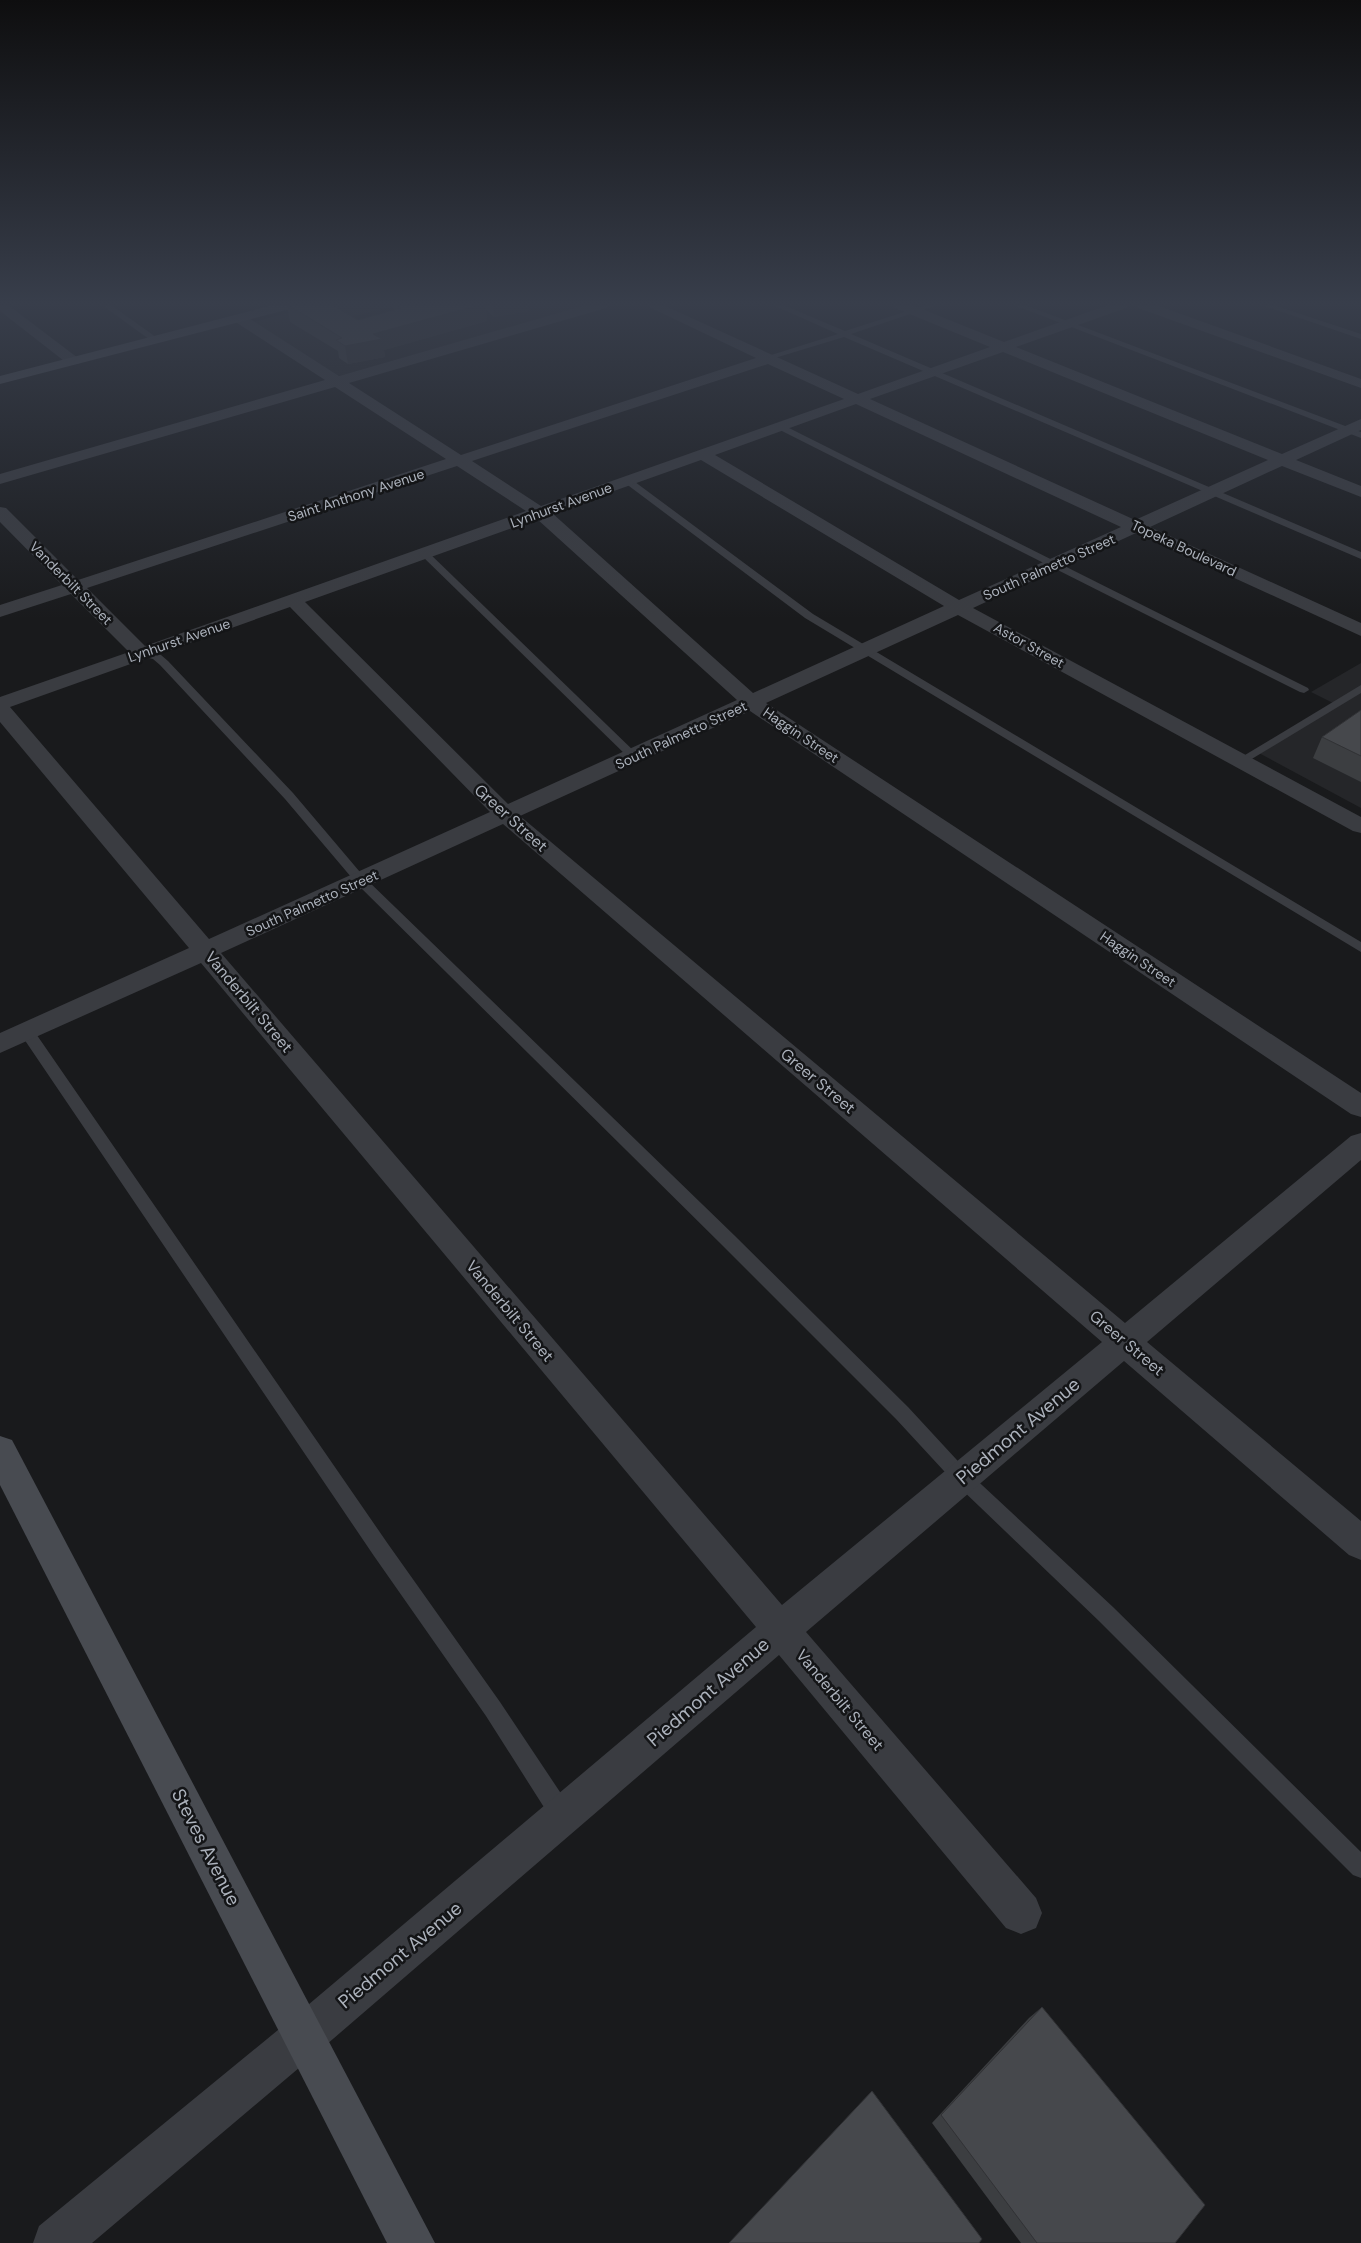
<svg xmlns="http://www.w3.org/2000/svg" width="1361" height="2243" font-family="'DM Sans',sans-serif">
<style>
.built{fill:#252629}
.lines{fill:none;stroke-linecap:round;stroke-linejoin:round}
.lane{fill:#3a3c41;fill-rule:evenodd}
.street{fill:#3a3c41;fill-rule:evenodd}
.secondary{fill:#484b51;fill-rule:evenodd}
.wall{fill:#3c3e41;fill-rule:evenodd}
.shaded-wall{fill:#313235}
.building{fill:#46484c;stroke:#313235}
.labels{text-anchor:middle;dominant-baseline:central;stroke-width:5;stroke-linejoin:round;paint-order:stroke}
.far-street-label{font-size:14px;fill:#acb2bc;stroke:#141517}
.street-label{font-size:16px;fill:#acb2bc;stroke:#141517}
.near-street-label{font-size:19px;fill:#acb2bc;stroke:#141517}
</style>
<rect width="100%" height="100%" fill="#191a1c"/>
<!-- built -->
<g class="built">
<path d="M318,305H588L339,376L253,322Z"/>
<path d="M1361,663V808L1257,752L1335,704L1311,692Z"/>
</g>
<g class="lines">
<!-- lane -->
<g class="lane">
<path d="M102,305H111L160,340L153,342Z"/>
<path d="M773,305H783L845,331L926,305H937L851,334L1361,552V559L844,337L765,361V357L838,334Z"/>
<path d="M1014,305H1025L1361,432V438Z"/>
<path d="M1262,305H1273L1361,334V339Z"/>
<path d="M781,424L1308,688L1309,690L1304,693L1300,692L778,429L777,427Z"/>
<path d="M625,479H631L813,614L1361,942V952L805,618L625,483Z"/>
<path d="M421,551H427L638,755V759H630L421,555Z"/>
<path d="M141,650L161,655L168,661L293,793L365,878L734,1235L908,1407L968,1472L1113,1607L1361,1852V1878L1353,1875L1099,1621L956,1484L896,1419L722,1245L357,884L285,799L160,665L153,659L137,655V651Z"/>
<path d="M1361,685V693L1245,763H1237L1235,761Z"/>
<path d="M27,1027L32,1028L388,1544L500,1702L570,1807L573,1815L570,1823L562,1826L554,1823L486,1716L374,1556L22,1036L20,1032Z"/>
</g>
<!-- street -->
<g class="street">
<path d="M0,305H8L78,358L80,361L78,364H68L0,311Z"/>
<path d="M586,305H608L606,308L349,383L461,455L756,358L645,305H663L858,394L990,347L895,308L893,305H912L1004,342L1108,305H1128L1126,308L1016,347L1282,454L1361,419V430L1296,460L1361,486V497L1282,466L1150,527L1361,623V636L1136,533L973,608L1361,817V833L1353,831L958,615L766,703L1361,1093V1117L1351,1114L750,711L520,816L1125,1323L1351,1136L1361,1133V1160L1147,1342L1361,1521V1560L1349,1555L1124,1361L806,1632L1036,1898L1042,1913L1036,1928L1021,1934L1006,1928L779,1655L319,2051L92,2243H33L39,2226L289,2021L756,1627L201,963L0,1053V1033L189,948L0,722V697L129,652L71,594L0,617V605L62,585L0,522V507L6,508L78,580L446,459L335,387L0,484V474L325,380L234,321L232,318L234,315H244L339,376ZM1003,352L1268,460L1135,520L870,399ZM768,364L844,399L541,506L472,461ZM856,404L1121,527L959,600L715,455ZM701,460L944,606L753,693L552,513ZM457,466L526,511L145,646L87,588ZM537,519L737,700L508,804L305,602ZM290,607L490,812L209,939L10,707ZM503,824L1102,1342L782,1605L221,953Z"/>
<path d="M1136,305H1156L1361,379V388L1138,308Z"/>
</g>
<!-- secondary -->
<g class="secondary">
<path d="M273,305H296L294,308L0,384V376Z"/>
<path d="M0,1436L12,1440L435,2243H387L0,1485Z"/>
</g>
</g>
<!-- wall -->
<g class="wall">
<path d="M287,305H529V311L494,317L486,310L487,321L384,350L385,357L348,364L339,358L338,351L290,322ZM393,306L394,310L358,320L352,316Z"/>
<path d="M1361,710V782L1313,758L1322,737Z"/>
<path d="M1042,2007L1175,2243H1021L932,2123L1029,2018Z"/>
</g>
<!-- shaded-wall -->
<g class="shaded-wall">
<path d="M330,305H393V306L333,321Z"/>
<path d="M479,305H485L487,321L384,350L385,357L348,364L345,346L373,334Z"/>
<path d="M493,305H529V311L494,317Z"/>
</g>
<!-- building -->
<g class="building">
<path d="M288,305H332L358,320L401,308L396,305H479L373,334L382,339L345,346L336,340L342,338Z"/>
<path d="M1361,710V756L1322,737Z"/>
<path d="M1042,2007L1205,2205L1175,2243H1037L941,2115Z"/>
<path d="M872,2091L982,2239L979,2243H729Z"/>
</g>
<!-- sky -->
<linearGradient id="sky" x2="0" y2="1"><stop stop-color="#0e0e0f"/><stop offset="0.49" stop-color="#383e4b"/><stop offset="1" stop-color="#383e4b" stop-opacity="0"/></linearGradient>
<rect width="1361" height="619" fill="url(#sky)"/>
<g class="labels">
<!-- far-street labels -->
<g class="far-street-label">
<text transform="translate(356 495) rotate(-18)">Saint Anthony Avenue</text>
<text transform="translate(561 505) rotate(-20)">Lynhurst Avenue</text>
<text transform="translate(1184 548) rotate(25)">Topeka Boulevard</text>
<text transform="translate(1049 567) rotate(-24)">South Palmetto Street</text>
<text transform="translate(71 583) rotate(45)">Vanderbilt Street</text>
<text transform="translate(179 640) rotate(-19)">Lynhurst Avenue</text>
<text transform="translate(1029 645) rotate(29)">Astor Street</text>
<text transform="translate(681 735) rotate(-25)">South Palmetto Street</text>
<text transform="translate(801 735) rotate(34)">Haggin Street</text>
<text transform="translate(312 903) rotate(-24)">South Palmetto Street</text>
<text transform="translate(1138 959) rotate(34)">Haggin Street</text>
</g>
<!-- street labels -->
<g class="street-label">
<text transform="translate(511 818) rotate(42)">Greer Street</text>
<text transform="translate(249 1002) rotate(50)">Vanderbilt Street</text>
<text transform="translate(818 1081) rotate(40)">Greer Street</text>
<text transform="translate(510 1311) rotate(50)">Vanderbilt Street</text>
<text transform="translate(1127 1343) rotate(40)">Greer Street</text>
<text transform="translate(840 1700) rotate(50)">Vanderbilt Street</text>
</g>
<!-- near-street labels -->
<g class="near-street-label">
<text transform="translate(1018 1431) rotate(-40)">Piedmont Avenue</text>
<text transform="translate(708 1692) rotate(-41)">Piedmont Avenue</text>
<text transform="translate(206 1847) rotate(63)">Steves Avenue</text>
<text transform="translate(400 1955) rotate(-40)">Piedmont Avenue</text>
</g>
</g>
</svg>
